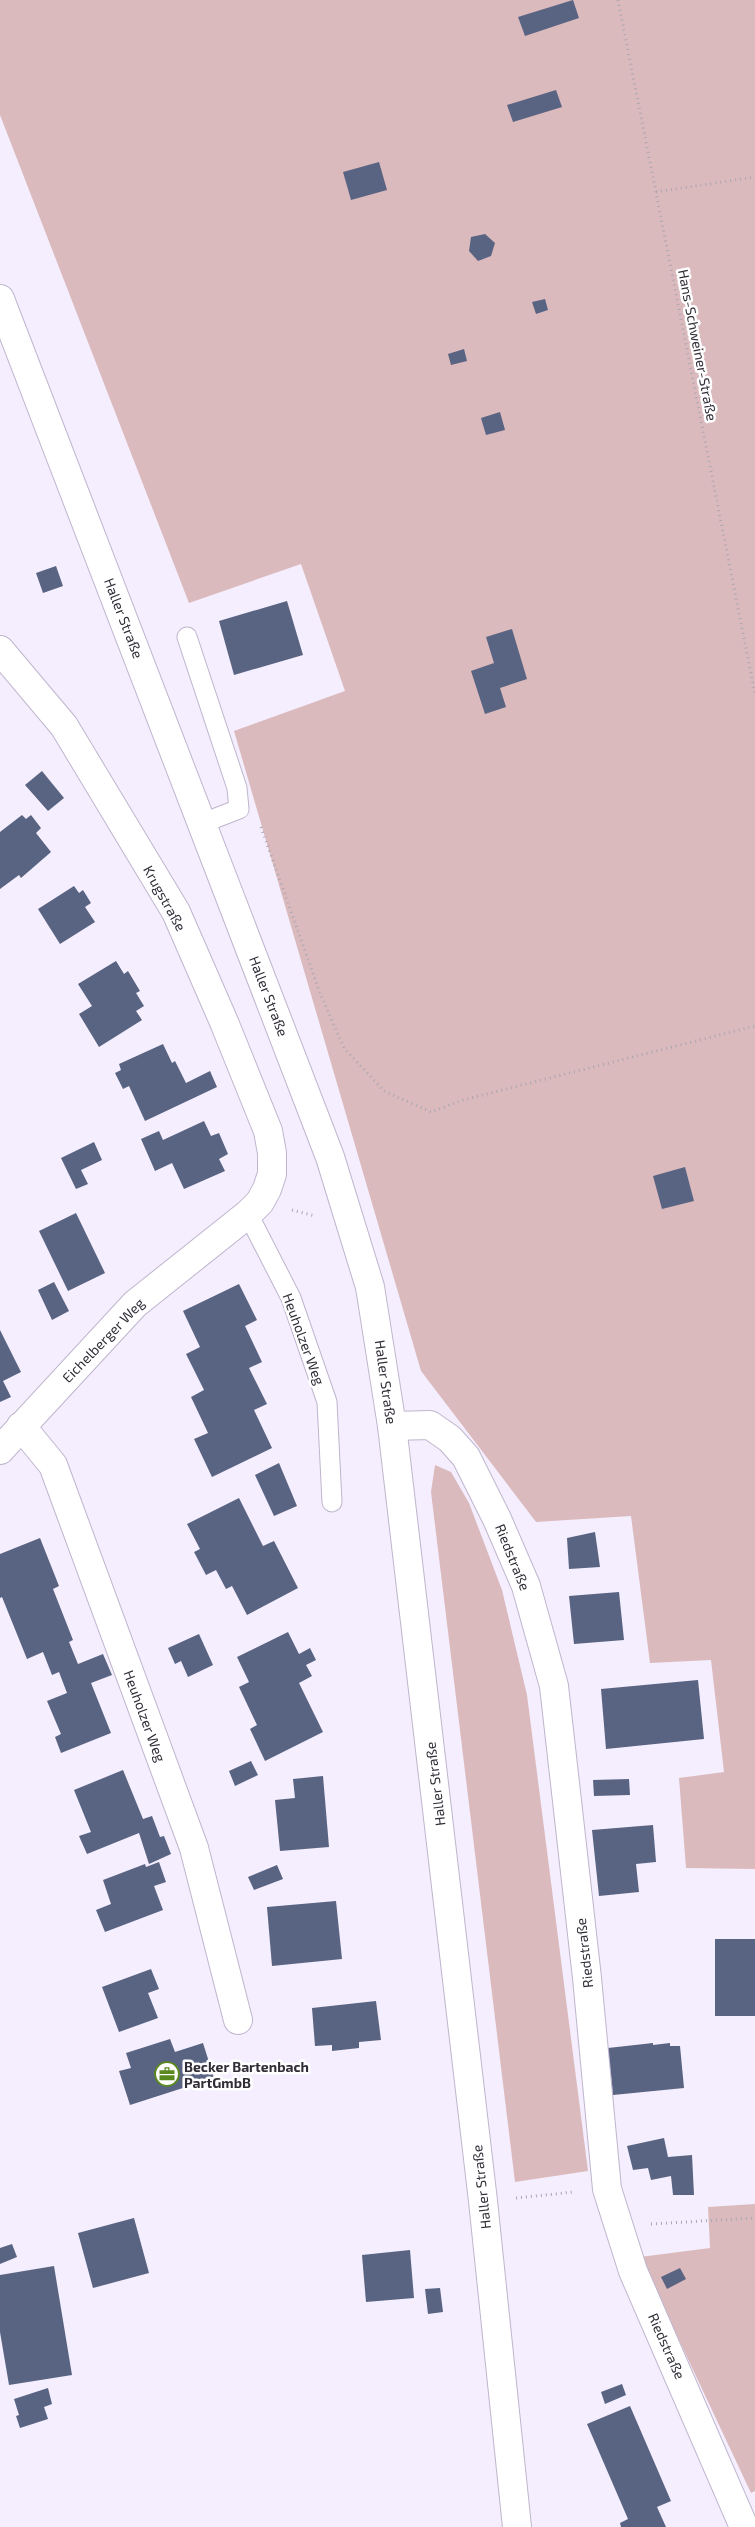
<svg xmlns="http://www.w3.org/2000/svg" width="755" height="2527" font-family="'Exo 2',sans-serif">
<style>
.green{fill:#dbbabd}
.building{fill:#596382}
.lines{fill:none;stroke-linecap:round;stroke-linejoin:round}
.service-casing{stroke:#bfb5ce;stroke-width:21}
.minor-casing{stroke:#bfb5ce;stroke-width:30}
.primary-casing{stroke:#bfb5ce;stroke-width:30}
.path{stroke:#aba6b3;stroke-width:3;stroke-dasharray:1 4;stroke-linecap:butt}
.service{stroke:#fff;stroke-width:19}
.minor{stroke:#fff;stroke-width:28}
.primary{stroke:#fff;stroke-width:28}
.labels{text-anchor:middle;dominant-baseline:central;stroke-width:5;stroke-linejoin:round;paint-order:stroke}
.street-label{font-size:14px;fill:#322e38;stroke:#fff}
.poi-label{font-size:14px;font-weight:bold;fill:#322e38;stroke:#fff;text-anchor:start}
</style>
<rect width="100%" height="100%" fill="#f4eefe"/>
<!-- green -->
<g class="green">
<path d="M0,0H755V1869L686,1868L679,1778L724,1772L711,1660L650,1663L631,1516L536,1522L421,1371L234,731L345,691L301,564L189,603L0,115Z"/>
<path d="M435,1465L451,1472L469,1503L502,1590L527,1695L588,2171L515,2182L431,1492Z"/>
<path d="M755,2204V2491L751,2493L640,2257L710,2248L708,2207Z"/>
</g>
<!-- building -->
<g class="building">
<path d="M573,0L579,18L525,36L518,17Z"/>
<path d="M556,90L562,107L513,122L507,105Z"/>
<path d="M379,162L387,190L351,200L343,172Z"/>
<path d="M485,234L495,243L491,256L478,261L469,251L471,237Z"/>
<path d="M545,299L548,310L536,314L532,302Z"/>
<path d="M464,349L467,361L451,365L448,354Z"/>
<path d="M500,412L505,430L486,435L481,418Z"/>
<path d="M56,566L63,586L43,593L36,573Z"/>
<path d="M287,601L303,655L234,675L219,621Z"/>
<path d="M512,629L527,679L500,688L506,707L485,714L471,671L494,663L486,637Z"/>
<path d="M42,771L64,798L48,811L25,785Z"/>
<path d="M22,815L26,819L31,815L41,828L36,833L51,852L21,878L19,875L0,889V832Z"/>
<path d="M74,886L79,893L83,890L91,903L85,907L95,922L60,944L38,909Z"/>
<path d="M116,961L124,974L128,971L140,991L136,993L144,1006L136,1011L142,1020L99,1047L79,1014L92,1006L78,984Z"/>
<path d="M163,1044L172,1063L175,1061L186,1083L210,1071L217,1087L145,1121L129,1086L123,1089L115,1073L121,1070L119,1064Z"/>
<path d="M204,1121L211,1136L219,1133L228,1154L219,1159L225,1171L184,1189L172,1163L155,1171L141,1139L159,1131L163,1140Z"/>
<path d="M94,1142L102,1160L81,1170L88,1184L76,1189L61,1158Z"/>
<path d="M685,1167L694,1201L662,1209L653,1176Z"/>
<path d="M76,1213L105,1273L68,1291L39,1231Z"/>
<path d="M54,1282L69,1311L52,1320L38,1290Z"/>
<path d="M239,1284L257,1320L245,1326L262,1362L249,1368L267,1404L254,1410L272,1448L212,1477L194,1439L208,1433L191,1397L204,1390L186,1354L200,1347L183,1311Z"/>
<path d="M0,1330L21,1372L3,1381L11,1397L0,1402Z"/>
<path d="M279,1463L297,1506L274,1516L255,1475Z"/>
<path d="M239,1498L263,1546L274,1541L298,1588L247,1615L232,1586L226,1589L216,1570L206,1575L194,1552L200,1549L187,1524Z"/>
<path d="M595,1532L600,1567L569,1569L567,1538Z"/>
<path d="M40,1538L59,1586L53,1589L73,1640L69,1642L78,1664L103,1654L112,1675L91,1683L111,1733L61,1753L55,1737L61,1734L47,1701L67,1693L59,1672L52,1675L43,1652L27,1659L2,1597L0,1598V1554Z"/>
<path d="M619,1592L624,1640L574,1644L569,1596Z"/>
<path d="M288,1632L299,1654L310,1648L316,1660L306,1665L312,1676L299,1683L323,1732L265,1761L250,1729L257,1725L239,1687L249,1682L237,1657Z"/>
<path d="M199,1634L213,1665L188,1677L181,1661L175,1664L168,1648Z"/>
<path d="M698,1680L704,1739L606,1749L601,1689Z"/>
<path d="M251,1761L258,1775L235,1786L229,1771Z"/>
<path d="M123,1770L143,1819L152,1816L160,1837L164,1836L171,1854L149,1864L139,1833L87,1854L79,1836L91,1832L74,1790Z"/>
<path d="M323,1776L329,1847L280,1851L275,1800L295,1798L293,1779Z"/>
<path d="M629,1779L630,1795L594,1796L593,1780Z"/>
<path d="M653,1825L656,1862L636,1864L639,1892L599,1896L592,1830Z"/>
<path d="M159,1862L166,1882L154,1886L163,1910L105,1932L96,1910L111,1904L103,1880L145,1864L146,1867Z"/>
<path d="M277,1865L283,1879L254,1890L248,1877Z"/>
<path d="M336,1901L342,1959L272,1966L267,1907Z"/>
<rect x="715" y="1939" width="40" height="77"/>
<path d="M151,1969L159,1989L148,1993L158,2018L119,2032L102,1987Z"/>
<path d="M376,2001L381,2040L359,2042V2048L332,2051V2045L315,2046L312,2008Z"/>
<path d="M170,2039L175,2052L203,2043L214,2078L130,2105L119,2071L131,2068L126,2053Z"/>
<path d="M653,2043V2045L670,2043V2046H680L684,2088L613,2095L608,2048Z"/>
<path d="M664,2138L668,2157L692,2155L694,2195H673L671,2176L651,2180L648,2168L633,2170L627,2146Z"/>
<path d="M134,2218L149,2273L93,2288L78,2233Z"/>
<path d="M12,2244L17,2257L0,2264V2248Z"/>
<path d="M410,2250L414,2298L366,2302L362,2255Z"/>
<path d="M54,2266L72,2375L9,2385L0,2332V2275Z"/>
<path d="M680,2268L686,2279L667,2289L661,2277Z"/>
<path d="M440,2288L443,2312L428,2314L425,2289Z"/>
<path d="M622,2384L626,2395L605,2404L601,2392Z"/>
<path d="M48,2388L52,2404L44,2407L48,2419L20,2428L16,2416L19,2415L14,2399Z"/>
<path d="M630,2406L671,2501L657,2507L666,2527H621L620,2523L628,2519L587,2424Z"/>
</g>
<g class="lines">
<!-- service casing -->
<g class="service-casing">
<g id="service">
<path d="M187,637L237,788L239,809L203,823"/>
<path d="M248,1214L291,1298L327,1402L332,1502"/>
</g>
</g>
<!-- minor casing -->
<g class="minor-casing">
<g id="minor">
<path d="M0,650L64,726L176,912L224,1022L268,1131L272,1153V1174L267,1189L260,1202L248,1214L135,1304L0,1450"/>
<path d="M21,1426L53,1465L194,1848L238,2020"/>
<path d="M392,1426L430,1425L450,1439L466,1457L497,1519L526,1586L554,1686L587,1978L607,2189L633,2271L744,2527"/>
</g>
</g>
<!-- primary casing -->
<g class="primary-casing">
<path id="primary" d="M0,299L330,1157L370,1287L392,1426L483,2201L517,2527"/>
</g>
<!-- path -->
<g class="path">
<path d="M618,0L755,694"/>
<path d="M656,192L755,177"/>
<path d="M261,827L320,993L344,1048L384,1091L431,1112L463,1100L755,1026"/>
<path d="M292,1210L315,1216"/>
<path d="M516,2198L574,2192"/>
<path d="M651,2224L755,2218"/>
</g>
<!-- service -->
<use href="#service" class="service"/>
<!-- minor -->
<use href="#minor" class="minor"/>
<!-- primary -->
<use href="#primary" class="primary"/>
</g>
<!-- icons -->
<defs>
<g id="office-ring" transform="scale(1.25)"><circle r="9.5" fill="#fff" stroke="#5a8a1d" stroke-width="1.5"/><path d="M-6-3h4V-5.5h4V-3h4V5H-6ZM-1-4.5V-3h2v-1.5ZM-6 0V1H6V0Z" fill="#5a8a1d"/></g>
</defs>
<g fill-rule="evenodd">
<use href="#office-ring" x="167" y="2074"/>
</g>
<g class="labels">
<!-- street labels -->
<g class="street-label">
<text transform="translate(698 345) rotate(79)">Hans-Schweiner-Straße</text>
<text transform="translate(124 618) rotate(69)">Haller Straße</text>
<text transform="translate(165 898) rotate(61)">Krugstraße</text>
<text transform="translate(269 996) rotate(69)">Haller Straße</text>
<text transform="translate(304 1339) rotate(70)">Heuholzer Weg</text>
<text transform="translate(103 1340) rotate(-46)">Eichelberger Weg</text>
<text transform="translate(386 1382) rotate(82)">Haller Straße</text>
<text transform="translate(513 1557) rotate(68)">Riedstraße</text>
<text transform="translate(145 1716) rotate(70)">Heuholzer Weg</text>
<text transform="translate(435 1784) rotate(-97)">Haller Straße</text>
<text transform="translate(584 1953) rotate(-96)">Riedstraße</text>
<text transform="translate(481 2187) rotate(-96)">Haller Straße</text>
<text transform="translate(667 2346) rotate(66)">Riedstraße</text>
</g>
<!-- poi labels -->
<g class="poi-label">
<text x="184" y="2066">Becker Bartenbach<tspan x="184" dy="16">PartGmbB</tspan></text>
</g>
</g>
</svg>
